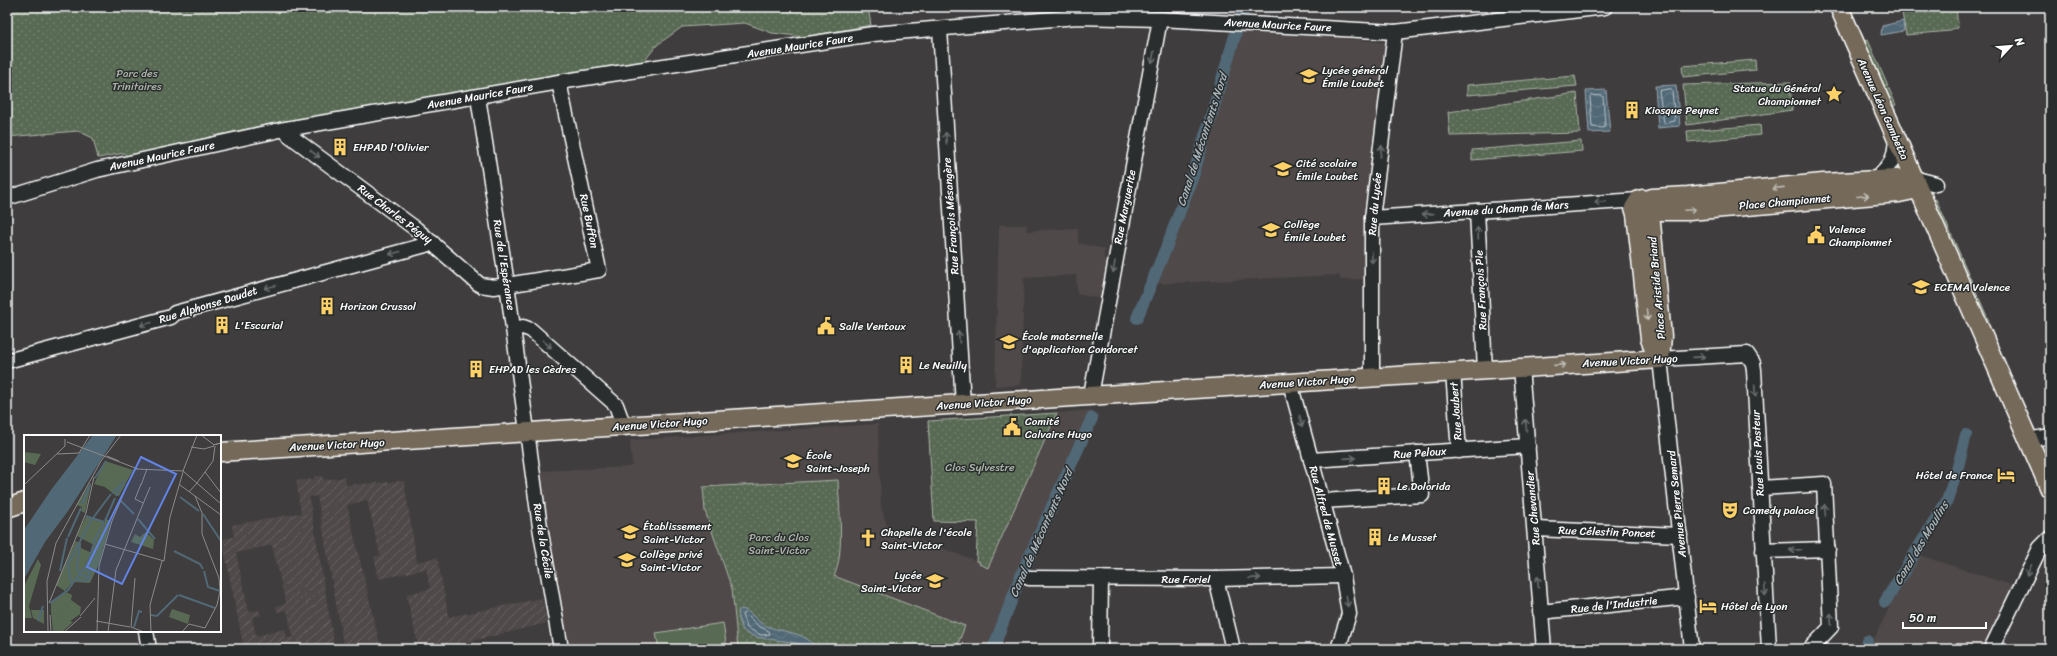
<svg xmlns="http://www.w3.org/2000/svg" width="2057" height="656" font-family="Sriracha,sans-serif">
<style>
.built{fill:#4f4849}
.industrial{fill:url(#industrial-furrows);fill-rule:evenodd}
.grass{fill:url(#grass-dots);stroke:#acb4a9}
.pitch{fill:#586a53;stroke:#acb4a9}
.water{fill:url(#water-waves);stroke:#97a4ad}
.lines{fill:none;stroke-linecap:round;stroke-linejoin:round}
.shore{stroke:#b9c3c8;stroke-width:1}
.canal{stroke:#516876;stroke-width:12}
.minor-casing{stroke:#fff;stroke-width:17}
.major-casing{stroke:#fff;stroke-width:21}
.minor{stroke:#2a2d2e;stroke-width:14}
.major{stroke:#746a5a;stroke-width:18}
.oneway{stroke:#6a6c6d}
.oneway2{stroke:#c0bcb5}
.labels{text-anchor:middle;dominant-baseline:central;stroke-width:3;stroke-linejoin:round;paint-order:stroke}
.street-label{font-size:11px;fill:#fff;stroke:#2a2d2e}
.poi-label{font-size:11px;fill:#fff;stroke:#2a2d2e;text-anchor:start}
.park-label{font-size:11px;fill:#acb4a9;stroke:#2a2d2e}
.water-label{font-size:12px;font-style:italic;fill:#a8b4ba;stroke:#2a2d2e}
.inset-river{fill:none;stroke:#516876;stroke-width:2}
.inset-road{fill:none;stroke:#8c8b8b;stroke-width:1}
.view{fill:#6183e4;fill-opacity:0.15;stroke:#6183e4;stroke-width:2}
.inset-edge{fill:none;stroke:#fff;stroke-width:2}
</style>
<defs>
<pattern id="industrial-furrows" width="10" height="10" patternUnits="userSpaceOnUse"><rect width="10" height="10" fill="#4f4849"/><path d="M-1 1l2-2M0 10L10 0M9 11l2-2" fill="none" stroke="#696364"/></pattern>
<pattern id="grass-dots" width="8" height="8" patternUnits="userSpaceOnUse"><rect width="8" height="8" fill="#586a53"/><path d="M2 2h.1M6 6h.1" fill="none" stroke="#71806d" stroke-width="1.8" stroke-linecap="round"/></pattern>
<pattern id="water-waves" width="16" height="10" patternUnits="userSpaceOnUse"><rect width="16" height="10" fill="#516876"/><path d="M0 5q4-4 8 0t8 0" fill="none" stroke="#6b7f8b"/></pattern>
</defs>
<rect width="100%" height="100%" fill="#403d3e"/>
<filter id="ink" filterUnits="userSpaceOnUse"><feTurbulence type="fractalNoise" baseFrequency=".025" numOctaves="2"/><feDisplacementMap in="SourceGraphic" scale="8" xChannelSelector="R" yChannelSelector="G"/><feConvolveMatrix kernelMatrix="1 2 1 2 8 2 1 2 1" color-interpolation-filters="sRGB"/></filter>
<g filter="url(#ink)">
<!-- built -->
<g class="built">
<path d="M1239,28L1390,43L1366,212L1365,279L1340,280L1339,275L1152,284L1209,126Z"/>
<path d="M999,225H1027L1026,231L1078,228V243L1105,249L1103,258L1109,259L1102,299L1077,294L1076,275L1024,278L1021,385L995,386Z"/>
<path d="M1091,410L1085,428L1012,591L989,649H956L965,626L833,576L838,567L839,553L838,480L718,551L732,589L738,649H568L539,471L628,467L632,465L630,440L878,424L881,507L888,529L980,562L988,568L1057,413Z"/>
<path d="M1919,555L2014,586L1983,649H1869L1905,575Z"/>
</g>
<!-- industrial -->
<path class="industrial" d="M314,476H322L324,480L345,477L346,485L404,481L417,562L437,557L449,617L542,598L547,623L438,649H419L406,594L430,589L426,569L379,579L374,557L380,555L367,500L347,505L381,649H344L317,496L309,497L335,649H244L222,539L234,537L232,525L301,513L296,481L314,479ZM272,545L286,604L276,606L277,612L287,610L293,637L287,638L285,629L256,636L252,617L261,615L259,610L249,612L236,553Z"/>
<!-- grass -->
<g class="grass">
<path d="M7,7H868L871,25L805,37L772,33L745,23L682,27L657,45L642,64L269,124L127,156L124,153L98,158L93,138L78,131L7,137Z"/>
<path d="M1901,7H1956L1958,28L1951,29L1950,31L1906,35Z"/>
<path d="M1868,40L1896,105L1892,106L1863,41Z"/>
<path d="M1755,60L1756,70L1683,77L1682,66Z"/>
<path d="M1575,76L1577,86L1467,95V85Z"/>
<path d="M1790,82L1792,110L1687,125L1683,85Z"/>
<path d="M1577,93L1580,133L1450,136L1448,112Z"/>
<path d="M1760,125L1761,135L1688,142L1687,131Z"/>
<path d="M1581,141L1582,151L1472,160V150Z"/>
<path d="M1936,199L1989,321L1985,322L1933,200Z"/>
<path d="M1057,413L988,568L979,564L980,562L976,561L978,522L934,521L928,421Z"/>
<path d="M838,480C839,506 845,555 834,576L965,626L956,649H738L732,589L705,511L703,487Z"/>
</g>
<!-- pitch -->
<path class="pitch" d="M723,623L727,649H659L656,633Z"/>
<!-- water -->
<g class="water">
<path d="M1903,21L1904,31L1881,35L1882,26Z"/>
<path d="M1676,85L1680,126L1658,128L1655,86Z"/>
<path d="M1606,90L1610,132L1589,133L1586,91Z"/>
<path d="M741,609C751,611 754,618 761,623C778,634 806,629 816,649H806L805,646C788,638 753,642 743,630C740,626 739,618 738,612Z"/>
</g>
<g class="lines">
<!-- shore -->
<g class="shore">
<path d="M1670,89L1672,91L1675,121L1664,123L1659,91Z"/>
<path d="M1592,95L1603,96L1605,126L1604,128L1592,127L1590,97Z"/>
<path d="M745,613L758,626L769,631L770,634L761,635L747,628L742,615Z"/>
</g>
<!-- canal -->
<g class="canal">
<path d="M1241,17L1246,7"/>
<path d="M1137,318L1168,243L1193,176L1237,29"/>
<path d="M1885,602L1947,501L1957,470L1966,435"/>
<path d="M993,649L1021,575L1092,418"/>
<path d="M1864,649L1867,641"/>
</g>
<!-- minor casing -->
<g class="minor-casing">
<g id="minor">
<path d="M940,29L963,404"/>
<path d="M478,97L507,284L540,527L561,649"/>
<path d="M287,129L289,135L416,229L480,285L494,287L599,270L559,82"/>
<path d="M1913,178L1936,184"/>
<path d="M1876,179C1892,165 1895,158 1896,138"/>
<path d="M7,198L97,170L280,130L559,82L873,34L1077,17L1160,19L1395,32L1605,7"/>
<path d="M1477,211L1485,370"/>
<path d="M1372,218L1639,200"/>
<path d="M514,329L523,327L531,330L616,405L624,427"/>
<path d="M7,361L171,317L175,313L433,243"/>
<path d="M1521,367L1544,649"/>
<path d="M1453,372L1459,451"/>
<path d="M1372,377V218L1395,32"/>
<path d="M1290,383L1343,576L1349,614L1338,649"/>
<path d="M1091,395L1160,19"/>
<path d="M2028,440L2050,436"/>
<path d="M1311,460L1528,446"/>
<path d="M1760,488L1824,484L1831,627L1810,649"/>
<path d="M1322,501L1422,495L1417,453"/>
<path d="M1535,529L1680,535"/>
<path d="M1763,551L1828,549"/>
<path d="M1029,578L1216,579L1343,576"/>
<path d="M1216,579L1233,649"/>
<path d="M1540,612L1687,597"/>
<path d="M146,631L149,649"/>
<path d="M1100,649L1101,578"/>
<path d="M1692,649L1660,359L1747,354L1753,363L1754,370L1769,649"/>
<path d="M1991,649L2040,548L2050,538"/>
</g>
</g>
<!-- major casing -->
<g class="major-casing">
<g id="major">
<path d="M1839,7L2050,489"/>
<path d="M1647,200L1652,198L1688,196L1823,183L1913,178"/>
<path d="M1651,211H1689L1899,193L1918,189"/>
<path d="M1650,213L1662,336L1660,359"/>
<path d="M1636,214L1643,216L1648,214L1651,208L1649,202L1643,199L1639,200L1634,208L1636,214L1650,339L1654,350L1660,359"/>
<path d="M220,452L1660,359"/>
<path d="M7,508L25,502"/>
</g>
</g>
<!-- minor -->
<use href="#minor" class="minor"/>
<!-- major -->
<use href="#major" class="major"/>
</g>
<!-- one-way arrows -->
<defs><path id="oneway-shaft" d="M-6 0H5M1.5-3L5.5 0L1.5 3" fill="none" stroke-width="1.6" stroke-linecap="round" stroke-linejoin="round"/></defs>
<g class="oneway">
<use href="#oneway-shaft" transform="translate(1153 57) rotate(101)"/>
<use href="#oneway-shaft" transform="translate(946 138) rotate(-94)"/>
<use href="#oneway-shaft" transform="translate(1381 151) rotate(-83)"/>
<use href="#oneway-shaft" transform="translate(315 154) rotate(37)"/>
<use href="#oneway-shaft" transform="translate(1600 202) rotate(176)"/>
<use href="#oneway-shaft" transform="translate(1428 214) rotate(176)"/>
<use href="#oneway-shaft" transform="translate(1478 233) rotate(-93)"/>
<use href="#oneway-shaft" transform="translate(395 253) rotate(165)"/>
<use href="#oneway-shaft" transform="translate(1372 257) rotate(90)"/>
<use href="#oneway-shaft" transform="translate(1114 267) rotate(100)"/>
<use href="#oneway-shaft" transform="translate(270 287) rotate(165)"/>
<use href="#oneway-shaft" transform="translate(146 324) rotate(165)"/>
<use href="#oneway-shaft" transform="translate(959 337) rotate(-94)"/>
<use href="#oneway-shaft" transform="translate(547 344) rotate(41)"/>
<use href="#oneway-shaft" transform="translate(1699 357) rotate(-4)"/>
<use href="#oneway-shaft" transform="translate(1755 391) rotate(87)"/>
<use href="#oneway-shaft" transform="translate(1301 421) rotate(75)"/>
<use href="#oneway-shaft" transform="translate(1526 425) rotate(-95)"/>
<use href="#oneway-shaft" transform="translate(1350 458) rotate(-4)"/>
<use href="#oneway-shaft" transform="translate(1825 510) rotate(-94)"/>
<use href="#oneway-shaft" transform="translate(1795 550) rotate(178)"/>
<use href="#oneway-shaft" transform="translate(2029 570) rotate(116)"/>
<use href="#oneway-shaft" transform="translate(1255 578) rotate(-2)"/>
<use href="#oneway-shaft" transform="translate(1538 582) rotate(-94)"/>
<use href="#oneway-shaft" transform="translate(1765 590) rotate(86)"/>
<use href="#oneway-shaft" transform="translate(1347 601) rotate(81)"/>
<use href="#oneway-shaft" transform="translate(1831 619) rotate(-93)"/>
</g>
<g class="oneway2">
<use href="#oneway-shaft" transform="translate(1778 188) rotate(174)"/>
<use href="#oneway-shaft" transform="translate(1863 196) rotate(-5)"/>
<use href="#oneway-shaft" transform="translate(1690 210) rotate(-3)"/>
<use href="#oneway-shaft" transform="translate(1647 315) rotate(84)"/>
<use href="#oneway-shaft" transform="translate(1560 365) rotate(-4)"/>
</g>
</g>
<!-- icons -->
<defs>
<g id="school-bare" transform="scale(1.38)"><path d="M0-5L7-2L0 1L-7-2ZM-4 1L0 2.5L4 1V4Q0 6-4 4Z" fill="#ffd166" stroke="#2a2d2e" stroke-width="2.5" paint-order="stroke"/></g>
<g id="sight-bare" transform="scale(1.38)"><path d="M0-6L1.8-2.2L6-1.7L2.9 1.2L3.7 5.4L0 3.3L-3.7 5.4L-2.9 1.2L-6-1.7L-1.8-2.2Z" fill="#ffd166" stroke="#2a2d2e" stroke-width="2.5" paint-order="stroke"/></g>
<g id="building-bare" transform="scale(1.38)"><path d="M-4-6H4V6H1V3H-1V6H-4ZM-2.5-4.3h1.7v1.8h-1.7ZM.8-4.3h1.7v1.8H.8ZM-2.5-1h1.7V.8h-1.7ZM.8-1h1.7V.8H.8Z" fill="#ffd166" stroke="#2a2d2e" stroke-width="2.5" paint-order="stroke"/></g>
<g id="civic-bare" transform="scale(1.38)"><path d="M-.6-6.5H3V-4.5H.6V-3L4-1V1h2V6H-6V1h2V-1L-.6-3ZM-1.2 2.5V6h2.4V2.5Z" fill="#ffd166" stroke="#2a2d2e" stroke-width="2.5" paint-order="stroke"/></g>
<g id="university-bare" transform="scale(1.38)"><path d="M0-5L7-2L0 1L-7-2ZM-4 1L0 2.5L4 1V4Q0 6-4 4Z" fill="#ffd166" stroke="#2a2d2e" stroke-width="2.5" paint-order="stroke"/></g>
<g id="hotel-bare" transform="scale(1.38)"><path d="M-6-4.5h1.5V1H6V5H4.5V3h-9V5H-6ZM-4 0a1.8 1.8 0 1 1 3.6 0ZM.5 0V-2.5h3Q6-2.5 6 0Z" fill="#ffd166" stroke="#2a2d2e" stroke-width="2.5" paint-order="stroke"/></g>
<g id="theatre-bare" transform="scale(1.38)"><path d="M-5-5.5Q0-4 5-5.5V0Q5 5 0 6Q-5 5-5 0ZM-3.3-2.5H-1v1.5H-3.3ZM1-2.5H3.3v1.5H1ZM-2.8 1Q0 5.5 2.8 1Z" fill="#ffd166" stroke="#2a2d2e" stroke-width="2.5" paint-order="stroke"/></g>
<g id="church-bare" transform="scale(1.38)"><path d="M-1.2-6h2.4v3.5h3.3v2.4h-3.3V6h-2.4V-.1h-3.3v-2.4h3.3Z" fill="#ffd166" stroke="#2a2d2e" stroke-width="2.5" paint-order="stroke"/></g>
</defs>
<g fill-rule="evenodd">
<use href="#school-bare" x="1309" y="76"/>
<use href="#sight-bare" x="1834" y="94"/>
<use href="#building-bare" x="1632" y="110"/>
<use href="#building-bare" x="340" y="147"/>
<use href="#school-bare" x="1283" y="169"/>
<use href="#school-bare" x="1271" y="230"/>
<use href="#civic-bare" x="1816" y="235"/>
<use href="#university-bare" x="1921" y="287"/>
<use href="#building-bare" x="327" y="306"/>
<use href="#building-bare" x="222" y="325"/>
<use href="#civic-bare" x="826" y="326"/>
<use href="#school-bare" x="1009" y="342"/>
<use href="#building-bare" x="906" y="365"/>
<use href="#building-bare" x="476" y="369"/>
<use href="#civic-bare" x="1012" y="427"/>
<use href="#school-bare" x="793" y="461"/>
<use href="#hotel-bare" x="2006" y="475"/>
<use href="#building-bare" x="1384" y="486"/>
<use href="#theatre-bare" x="1730" y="510"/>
<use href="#school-bare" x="630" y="532"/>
<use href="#building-bare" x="1375" y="537"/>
<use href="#church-bare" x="868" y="538"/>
<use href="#school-bare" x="627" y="560"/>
<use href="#school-bare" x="935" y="581"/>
<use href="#hotel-bare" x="1708" y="606"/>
</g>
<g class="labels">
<!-- street labels -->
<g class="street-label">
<text transform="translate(1278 25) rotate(3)">Avenue Maurice Faure</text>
<text transform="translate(800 46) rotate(-9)">Avenue Maurice Faure</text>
<text transform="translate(480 96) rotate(-10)">Avenue Maurice Faure</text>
<text transform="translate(1883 109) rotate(66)">Avenue Léon Gambetta</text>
<text transform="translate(162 156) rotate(-12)">Avenue Maurice Faure</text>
<text transform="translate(1785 202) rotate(-5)">Place Championnet</text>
<text transform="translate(1375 204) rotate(-85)">Rue du Lycée</text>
<text transform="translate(1125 207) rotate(-79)">Rue Marguerite</text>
<text transform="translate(1506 209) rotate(-4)">Avenue du Champ de Mars</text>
<text transform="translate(395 214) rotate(37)">Rue Charles Péguy</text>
<text transform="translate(951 216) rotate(-94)">Rue François Mésangère</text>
<text transform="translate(589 221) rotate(78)">Rue Buffon</text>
<text transform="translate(504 265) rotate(81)">Rue de l'Espérance</text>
<text transform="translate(1657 288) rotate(-95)">Place Aristide Briand</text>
<text transform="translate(1481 290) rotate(-93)">Rue François Pie</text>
<text transform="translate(208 305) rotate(-17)">Rue Alphonse Daudet</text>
<text transform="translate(1630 361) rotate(-3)">Avenue Victor Hugo</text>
<text transform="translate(1307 382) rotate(-4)">Avenue Victor Hugo</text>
<text transform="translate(984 403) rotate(-4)">Avenue Victor Hugo</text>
<text transform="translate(1456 411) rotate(-94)">Rue Joubert</text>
<text transform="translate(660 424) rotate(-4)">Avenue Victor Hugo</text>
<text transform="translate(337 445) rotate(-3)">Avenue Victor Hugo</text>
<text transform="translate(1420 453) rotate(-4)">Rue Peloux</text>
<text transform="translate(1758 453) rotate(-93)">Rue Louis Pasteur</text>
<text transform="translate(1677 504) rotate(-96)">Avenue Pierre Semard</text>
<text transform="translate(1533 508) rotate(-95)">Rue Chevandier</text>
<text transform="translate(1326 516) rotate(75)">Rue Alfred de Musset</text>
<text transform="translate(1607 532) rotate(2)">Rue Célestin Poncet</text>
<text transform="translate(543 541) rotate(81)">Rue de la Cécile</text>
<text x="1186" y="579">Rue Foriel</text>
<text transform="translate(1614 605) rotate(-6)">Rue de l'Industrie</text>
</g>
<!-- poi labels -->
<g class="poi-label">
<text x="1322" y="70">Lycée général<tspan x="1322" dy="13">Émile Loubet</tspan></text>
<text x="1821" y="88" text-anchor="end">Statue du Général<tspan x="1821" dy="13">Championnet</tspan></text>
<text x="1645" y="110">Kiosque Peynet</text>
<text x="353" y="147">EHPAD l'Olivier</text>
<text x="1296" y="163">Cité scolaire<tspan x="1296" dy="13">Émile Loubet</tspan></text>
<text x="1284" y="224">Collège<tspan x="1284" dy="13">Émile Loubet</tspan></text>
<text x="1829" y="229">Valence<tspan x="1829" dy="13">Championnet</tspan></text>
<text x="1934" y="287">ECEMA Valence</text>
<text x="340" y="306">Horizon Crussol</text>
<text x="235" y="325">L'Escurial</text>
<text x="839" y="326">Salle Ventoux</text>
<text x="1022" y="336">École maternelle<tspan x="1022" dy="13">d'application Condorcet</tspan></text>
<text x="919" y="365">Le Neuilly</text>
<text x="489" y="369">EHPAD les Cèdres</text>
<text x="1025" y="421">Comité<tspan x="1025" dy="13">Calvaire Hugo</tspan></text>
<text x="806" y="455">École<tspan x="806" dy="13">Saint-Joseph</tspan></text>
<text x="1993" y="475" text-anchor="end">Hôtel de France</text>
<text x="1397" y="486">Le Dolorida</text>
<text x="1743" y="510">Comedy palace</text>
<text x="643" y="526">Établissement<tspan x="643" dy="13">Saint-Victor</tspan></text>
<text x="881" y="532">Chapelle de l'école<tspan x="881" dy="13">Saint-Victor</tspan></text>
<text x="1388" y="537">Le Musset</text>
<text x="640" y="554">Collège privé<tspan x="640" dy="13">Saint-Victor</tspan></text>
<text x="922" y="575" text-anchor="end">Lycée<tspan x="922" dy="13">Saint-Victor</tspan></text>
<text x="1721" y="606">Hôtel de Lyon</text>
</g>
<!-- park labels -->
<g class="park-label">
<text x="137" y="73">Parc des<tspan x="137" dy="13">Trinitaires</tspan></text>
<text x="980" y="467">Clos Sylvestre</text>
<text x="779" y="537">Parc du Clos<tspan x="779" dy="13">Saint-Victor</tspan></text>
</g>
<!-- water labels -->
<g class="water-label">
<text transform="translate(1202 140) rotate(-72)">Canal de Mécontents Nord</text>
<text transform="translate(1041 533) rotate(-66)">Canal de Mécontents Nord</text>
<text transform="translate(1921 543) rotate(-59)">Canal des Moulins</text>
</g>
</g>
<!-- overview -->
<g transform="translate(24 435)">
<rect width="197" height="197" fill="#403d3e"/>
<path d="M0,17L17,19L11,30L0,27ZM81,26L109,35L95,61L91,60L81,52L70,49ZM66,48L67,49L61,78L57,76L58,72L53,70ZM82,84L87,86L75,129L66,148L49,147L54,141V128L60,130L66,122L71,102ZM122,97L130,105L129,114L107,107L111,99L116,102ZM14,124L17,130L5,171L8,183H0V151ZM7,175H20V189L9,183ZM27,177L42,185L49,187L38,197H29Z" fill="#586a53"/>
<path d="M88,43L100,50L102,49L95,60L88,58V52L90,54L93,49H89ZM42,157L48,160L47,165L57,172L56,179L45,187L27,177V168Z" fill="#586a53"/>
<path d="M62,81L80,86L70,110L53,101ZM51,106L57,108V113L68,118L60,131L54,129V141L41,156L32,150Z" fill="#586a53"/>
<path d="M148,174L166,180L164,189L145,182Z" fill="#586a53"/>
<path d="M69,0H93L44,76L21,107L0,144V95L27,55Z" fill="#516876"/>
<path class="inset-river" d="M71,43L82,26M88,58L97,50M92,61L100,45M156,62L175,76M97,66L110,79M58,69L66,50M179,79L197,106M62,81L80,87M69,83L87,59M114,84L131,104M81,86L91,63M44,102L57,73M150,116L176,129L179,134M59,135L66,137L64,142M36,136L43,103M180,136L184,152L196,156M55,138L53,133L56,109M56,140L66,142L65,146M51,144L62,146L64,142M47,148L44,129L68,84M155,160L191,173M26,168L44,155L64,127L72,102L80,88M127,180L133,181L154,160M14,186L19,171M110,192L115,176L118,177"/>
<path class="inset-road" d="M177,0L189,9M43,7L114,34M197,8L189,10L197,8M167,12L180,14L190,11M33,19L55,18L66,0M83,21L95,26M112,34L159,36M159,36L197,69M159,36L173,0M181,37L197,58M106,45L111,33M173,48L189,26L191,11M117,49L111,64L119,68M0,50L41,11V4M117,50L123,34M156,50L197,80M165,57L173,48M81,109L140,126L146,82L159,37M25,168L62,78L70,42M26,180L27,197M56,181L71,163M72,186L106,192M107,192L111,143M107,192L120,197M24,197L23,146L32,108L77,26L97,0M40,197L57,182M73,197L75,131L88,86L105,46M84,197L92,135L126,52M127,197L126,170L138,126M158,197L165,189L181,193L193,170L196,156L195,143L178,99V78L171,61"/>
<path class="view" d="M117,22L152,39L98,149L63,132Z"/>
<rect width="197" height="197" class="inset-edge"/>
</g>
<!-- margin -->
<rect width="2057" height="656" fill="none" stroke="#2a2d2e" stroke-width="24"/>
<rect x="12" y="12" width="2033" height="632" fill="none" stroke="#fff" stroke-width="1.5" filter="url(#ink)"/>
<!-- north arrow -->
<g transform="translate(2011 46) rotate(64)" stroke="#2a2d2e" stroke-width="3" paint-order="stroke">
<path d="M0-3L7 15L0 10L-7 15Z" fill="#ffffff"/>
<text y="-6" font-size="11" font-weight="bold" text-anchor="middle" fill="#ffffff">N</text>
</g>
<!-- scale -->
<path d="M1903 622v6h83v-6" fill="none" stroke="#ffffff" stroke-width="2"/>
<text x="1909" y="622" font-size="12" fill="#ffffff" stroke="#2a2d2e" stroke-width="3" paint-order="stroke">50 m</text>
</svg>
